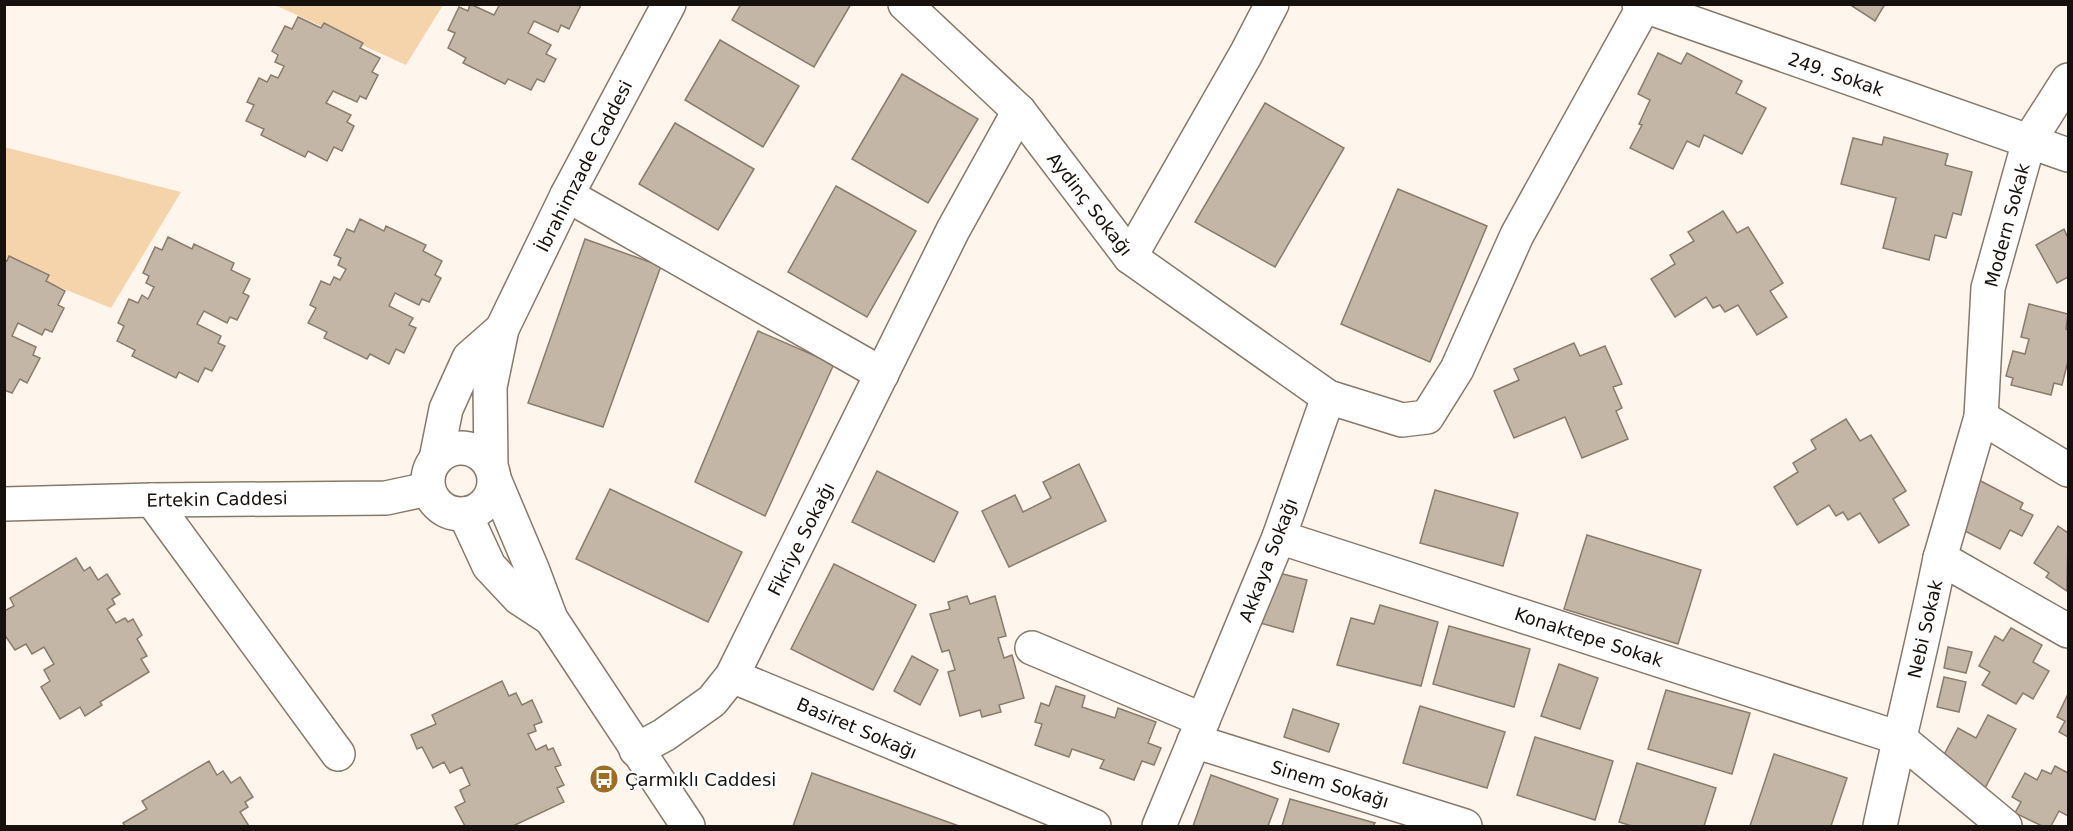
<svg xmlns="http://www.w3.org/2000/svg" width="2073" height="831" font-family="'DejaVu Sans',sans-serif">
<style>
.park{fill:#f5d3ab}
.building{fill:#c3b6a6;stroke:#897c6d;stroke-width:1.5}
.lines{fill:none;stroke-linecap:round;stroke-linejoin:round}
.minor-casing{stroke:#86796a;stroke-width:36}
.major-casing{stroke:#86796a;stroke-width:36}
.minor{stroke:#fff;stroke-width:33}
.major{stroke:#fff;stroke-width:33}
.labels{text-anchor:middle;dominant-baseline:central;stroke-width:4.5;stroke-linejoin:round;paint-order:stroke}
.street-label{font-size:18px;fill:#16110c;stroke:#fff}
.poi-label{font-size:18px;fill:#16110c;stroke:#fff;text-anchor:start}
</style>
<rect width="100%" height="100%" fill="#fef6ec"/>
<!-- park -->
<g class="park">
<path d="M278,4L443,5L406,65L277,6Z"/>
<path d="M4,147L181,192L111,308L5,265Z"/>
</g>
<!-- building -->
<g class="building">
<path d="M470,4L494,15L500,4L581,5L569,29L561,25L558,32L534,21L528,33L551,45L546,54L556,59L544,82L537,79L531,90L508,79L505,84L463,63L466,58L448,48L455,33L448,30L459,7L468,11Z"/>
<path d="M741,4H851L814,67L732,20Z"/>
<path d="M1849,4H1885L1875,21Z"/>
<path d="M298,17L321,28L324,23L363,43L360,48L380,58L372,72L378,75L366,99L360,96L357,102L333,91L326,103L351,115L347,122L354,126L342,151L334,147L327,161L308,151L305,157L261,135L264,129L246,121L254,105L247,102L259,78L267,82L271,75L278,78L284,66L275,62L278,55L272,51L285,26L292,29Z"/>
<path d="M720,40L799,86L763,147L685,100Z"/>
<path d="M1658,53L1681,64L1687,53L1742,81L1736,93L1766,108L1742,154L1704,135L1699,147L1687,141L1673,169L1630,148L1642,125L1639,124L1650,100L1638,94Z"/>
<path d="M902,74L978,119L928,203L852,159Z"/>
<path d="M1265,103L1344,148L1275,267L1195,222Z"/>
<path d="M675,123L754,169L718,230L639,184Z"/>
<path d="M1884,137L1948,154L1945,165L1972,172L1961,215L1953,213L1946,238L1935,235L1929,260L1883,248L1896,198L1841,184L1853,138L1882,145Z"/>
<path d="M836,186L916,231L867,317L788,272Z"/>
<path d="M1398,189L1487,226L1430,362L1341,324Z"/>
<path d="M1723,211L1737,233L1748,227L1783,283L1770,291L1787,317L1757,335L1738,305L1725,312L1720,305L1713,308L1706,297L1675,317L1651,279L1675,264L1670,255L1694,241L1688,232Z"/>
<path d="M360,219L384,231L386,226L426,245L423,251L442,261L435,275L441,278L429,302L422,299L419,305L395,293L389,306L413,318L409,325L416,328L404,353L396,349L389,364L370,354L367,359L324,338L327,332L308,323L316,308L310,305L321,281L330,285L334,277L340,280L346,269L338,265L341,258L334,255L347,229L354,232Z"/>
<path d="M2064,229L2068,238V277L2057,283L2036,245Z"/>
<path d="M168,237L192,249L194,244L234,263L231,270L250,279L243,293L249,296L237,320L230,317L227,323L204,311L197,324L221,336L218,343L225,346L212,371L205,368L198,382L179,372L176,378L132,356L135,350L117,341L124,326L118,323L129,299L138,303L142,295L148,299L154,287L146,283L149,276L143,273L155,247L162,250Z"/>
<path d="M585,239L661,266L603,427L528,403Z"/>
<path d="M9,256L49,275L46,281L65,291L58,305L64,308L52,332L45,329L42,335L18,323L12,336L36,347L33,355L40,358L27,383L20,379L12,393L4,390V260L7,261Z"/>
<path d="M2029,304L2068,314L2066,329L2068,330V361L2062,385L2054,383L2051,395L2011,385L2013,378L2006,376L2013,351L2025,354L2029,339L2021,337Z"/>
<path d="M758,331L834,364L765,516L695,482Z"/>
<path d="M1574,343L1580,356L1605,346L1622,384L1613,387L1622,408L1616,411L1628,439L1582,458L1565,417L1514,438L1494,391L1519,380L1514,369Z"/>
<path d="M1846,419L1860,441L1871,435L1906,491L1893,499L1909,525L1879,543L1860,513L1848,520L1843,512L1836,516L1829,505L1797,525L1774,487L1798,472L1793,463L1816,449L1811,440Z"/>
<path d="M1079,464L1106,521L1009,567L982,511L1015,495L1023,512L1051,498L1043,482Z"/>
<path d="M877,471L958,512L934,562L852,522Z"/>
<path d="M1977,479L2023,503L2020,509L2033,515L2022,536L2010,530L2000,549L1953,525Z"/>
<path d="M610,489L742,552L708,622L576,559Z"/>
<path d="M1435,490L1518,513L1503,566L1420,543Z"/>
<path d="M2058,526L2068,533L2067,591L2046,577L2049,573L2034,563Z"/>
<path d="M1587,535L1701,570L1678,644L1564,609Z"/>
<path d="M76,558L84,571L90,567L98,580L107,574L120,594L112,599L115,604L107,609L116,623L125,618L128,622L133,619L142,635L137,639L147,656L141,659L149,672L100,702L102,705L85,716L80,707L60,719L41,687L50,681L44,670L54,664L44,647L32,654L26,644L15,650L4,634V611L14,606L10,598Z"/>
<path d="M834,564L916,605L873,690L791,649Z"/>
<path d="M1275,572L1307,580L1293,632L1260,623Z"/>
<path d="M967,596L970,604L995,596L1006,636L998,638L1004,658L1012,655L1024,698L999,705L1001,712L982,717L980,710L960,716L948,672L955,670L949,650L942,652L930,614L950,609L948,602Z"/>
<path d="M1380,605L1438,622L1421,686L1337,665L1351,618L1374,624Z"/>
<path d="M1449,626L1530,649L1514,707L1433,684Z"/>
<path d="M2011,628L2042,645L2033,662L2049,671L2033,699L2023,693L2016,704L1982,685L1990,672L1979,666L1995,636L2003,641Z"/>
<path d="M1948,647L1972,652L1966,673L1944,668Z"/>
<path d="M912,656L938,670L920,705L894,691Z"/>
<path d="M1559,664L1598,678L1580,729L1541,716Z"/>
<path d="M1944,677L1966,682L1959,712L1937,707Z"/>
<path d="M502,681L509,696L516,693L522,705L532,700L542,722L534,725L536,731L528,734L536,750L546,745L548,750L553,748L561,765L555,767L564,785L557,788L564,802L513,826H465L455,807L465,802L460,790L470,785L462,767L450,773L444,762L433,768L422,747L417,749L411,735L436,724L432,715Z"/>
<path d="M1056,686L1085,696L1082,707L1115,718L1118,708L1156,722L1148,743L1161,748L1154,765L1142,761L1134,780L1100,768L1104,760L1072,749L1069,757L1035,745L1042,724L1035,722L1041,703L1049,706Z"/>
<path d="M1666,690L1750,713L1732,774L1648,749Z"/>
<path d="M2068,694V737L2059,732L2065,721L2057,717Z"/>
<path d="M1420,706L1505,732L1487,788L1403,763Z"/>
<path d="M1293,709L1339,724L1329,752L1284,737Z"/>
<path d="M1988,715L2016,729L1983,792L1937,768L1958,728L1976,738Z"/>
<path d="M1535,737L1613,761L1595,820L1517,795Z"/>
<path d="M1774,754L1847,778L1831,826H1750Z"/>
<path d="M209,761L217,775L223,771L231,783L240,777L253,797L245,802L248,807L240,812L249,826H125L123,823L147,809L142,801Z"/>
<path d="M1637,763L1716,788L1704,826H1632L1619,822Z"/>
<path d="M2055,766L2068,773V816L2059,811L2051,826H2042L2015,813L2021,802L2012,797L2025,773L2037,780L2042,770L2051,774Z"/>
<path d="M812,773L959,826H793Z"/>
<path d="M1211,775L1278,799L1268,826H1193Z"/>
<path d="M1290,799L1375,823L1373,826H1282Z"/>
</g>
<g class="lines">
<!-- minor casing -->
<g class="minor-casing">
<g id="minor">
<path d="M905,4L1019,111L1130,257L1328,397L1402,420L1427,417L1457,369L1517,235L1645,4"/>
<path d="M1639,4L2068,155"/>
<path d="M2068,80L2029,141L1988,288L1981,417L2068,470"/>
<path d="M567,195L882,374"/>
<path d="M1130,257L1246,54L1272,4"/>
<path d="M152,500L338,754"/>
<path d="M1279,537L1899,738L2005,826"/>
<path d="M1940,558L1981,417"/>
<path d="M1032,648L1203,720"/>
<path d="M732,676L953,230L1019,111"/>
<path d="M1194,741L1465,826"/>
<path d="M636,750L664,735L712,701L732,676L1094,826"/>
<path d="M1159,826L1279,537L1328,397"/>
<path d="M1880,826C1899,737 1922,648 1940,558L2068,631"/>
</g>
</g>
<!-- major casing -->
<g class="major-casing">
<g id="major">
<circle cx="461" cy="481" r="33"/>
<path d="M436,459L446,409L469,358L502,329"/>
<path d="M491,466L490,387L502,329L567,195L669,4"/>
<path d="M495,481L533,571L551,619L688,826"/>
<path d="M4,504L152,500L386,498L428,489"/>
<path d="M465,514L489,566L519,598L551,619"/>
</g>
</g>
<!-- minor -->
<use href="#minor" class="minor"/>
<!-- major -->
<use href="#major" class="major"/>
</g>
<!-- icons -->
<defs>
<g id="bus-disc" transform="scale(1.5)"><circle r="9.5" fill="#9f6c22" stroke="#fff"/><path d="M-5-6H5V4H4V6H2V4H-2V6H-4V4H-5ZM-3.5-4V0h7V-4ZM-3.5 1.2v1.5H-2V1.2ZM2 1.2v1.5H3.5V1.2Z" fill="#fff"/></g>
</defs>
<g fill-rule="evenodd">
<use href="#bus-disc" x="604" y="779"/>
</g>
<g class="labels">
<!-- street labels -->
<g class="street-label">
<text transform="translate(1836 74) rotate(19)">249. Sokak</text>
<text transform="translate(584 166) rotate(-63)">İbrahimzade Caddesi</text>
<text transform="translate(1090 204) rotate(52)">Aydinç Sokağı</text>
<text transform="translate(2007 225) rotate(-75)">Modern Sokak</text>
<text transform="translate(217 499) rotate(-1)">Ertekin Caddesi</text>
<text transform="translate(801 539) rotate(-63)">Fikriye Sokağı</text>
<text transform="translate(1268 560) rotate(-69)">Akkaya Sokağı</text>
<text transform="translate(1925 629) rotate(-77)">Nebi Sokak</text>
<text transform="translate(1589 637) rotate(18)">Konaktepe Sokak</text>
<text transform="translate(857 728) rotate(23)">Basiret Sokağı</text>
<text transform="translate(1330 784) rotate(17)">Sinem Sokağı</text>
</g>
<!-- poi labels -->
<g class="poi-label">
<text x="625" y="779">Çarmıklı Caddesi</text>
</g>
</g>
<!-- border -->
<rect width="2073" height="831" fill="none" stroke="#16110c" stroke-width="12"/>
</svg>
